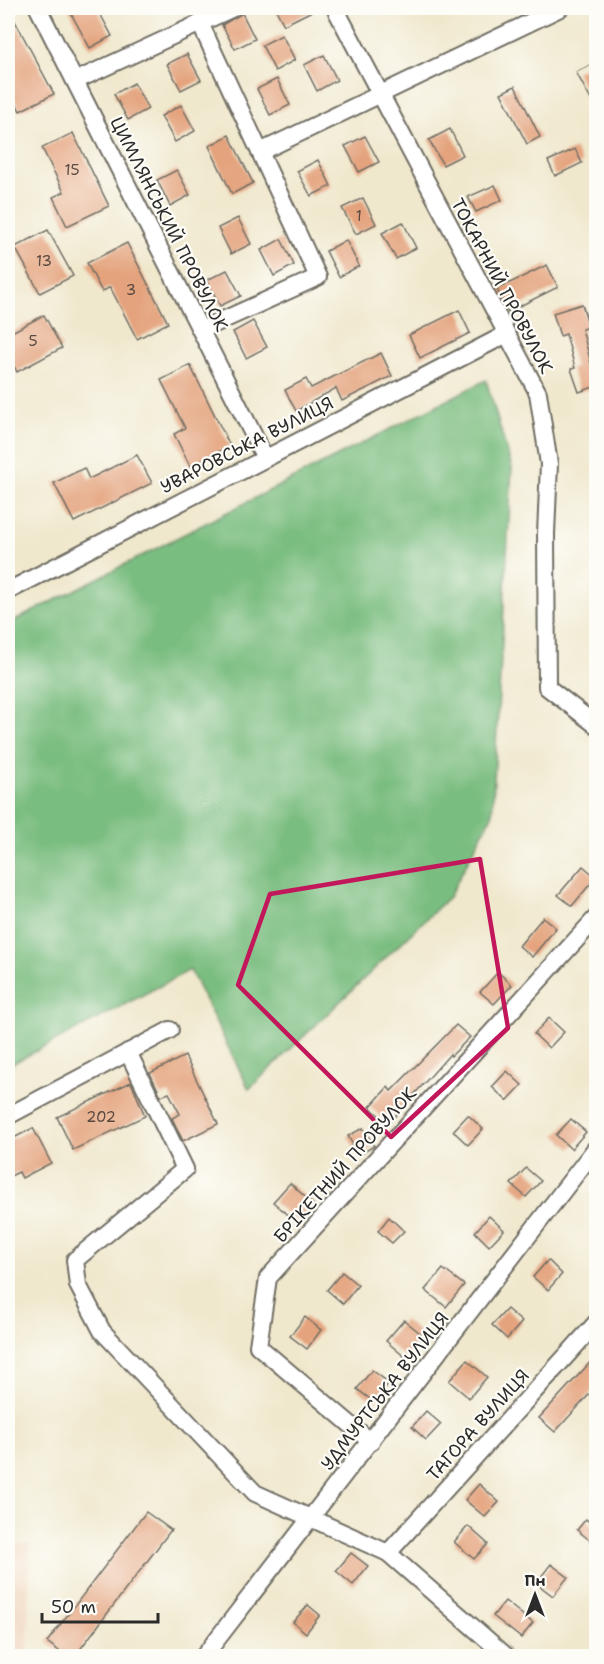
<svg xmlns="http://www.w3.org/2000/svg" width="604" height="1664" font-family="'Shantell Sans',sans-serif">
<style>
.built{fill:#f1d5bd}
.forest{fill:#7abd80;stroke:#527456;stroke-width:1.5}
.building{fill:#e4a37d}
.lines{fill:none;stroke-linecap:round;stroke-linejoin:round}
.minor-casing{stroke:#706d64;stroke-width:20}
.minor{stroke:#fff;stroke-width:16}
.marked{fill:none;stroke:#c2185b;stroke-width:4.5;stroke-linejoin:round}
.labels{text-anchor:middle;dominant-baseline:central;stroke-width:4.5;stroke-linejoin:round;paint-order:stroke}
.number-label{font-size:15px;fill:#594940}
.street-label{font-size:18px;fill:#2b2b2b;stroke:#fdfcf7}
</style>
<rect width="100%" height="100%" fill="#fdfcf7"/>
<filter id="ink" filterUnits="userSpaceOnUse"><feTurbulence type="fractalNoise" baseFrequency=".0167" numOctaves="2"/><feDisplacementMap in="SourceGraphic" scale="12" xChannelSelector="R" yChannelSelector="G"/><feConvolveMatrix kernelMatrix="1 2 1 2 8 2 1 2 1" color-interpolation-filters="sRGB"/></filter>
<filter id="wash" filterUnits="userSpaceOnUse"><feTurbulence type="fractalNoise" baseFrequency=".008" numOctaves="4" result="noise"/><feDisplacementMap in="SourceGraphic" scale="24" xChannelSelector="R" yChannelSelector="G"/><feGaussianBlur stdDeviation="1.35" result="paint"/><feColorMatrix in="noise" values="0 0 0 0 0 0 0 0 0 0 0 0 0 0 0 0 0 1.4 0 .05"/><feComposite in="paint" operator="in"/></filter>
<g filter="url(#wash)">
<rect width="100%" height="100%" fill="#f0e8cd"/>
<!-- built -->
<path class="built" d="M8,1544H30L28,1656H8Z"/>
<!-- forest -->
<path class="forest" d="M486,380L512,468L492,815L449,897L249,1089L190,970L8,1066V624Z"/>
<g id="blocks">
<!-- building -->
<g class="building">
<path d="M8,8L54,94L20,111L8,87Z"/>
<path d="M68,8H97L112,36L90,48Z"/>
<path d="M275,8H318L284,25Z"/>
<path d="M242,13L255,39L235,49L222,25Z"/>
<path d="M282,35L295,60L275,71L262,45Z"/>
<path d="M187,54L201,80L181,90L167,64Z"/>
<path d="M324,55L337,80L317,91L304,65Z"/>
<path d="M597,62V111L576,72Z"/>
<path d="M277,79L290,105L270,115L257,89Z"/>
<path d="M134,83L148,109L128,120L114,94Z"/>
<path d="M515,86L540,137L527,144L501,93Z"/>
<path d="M181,105L195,131L175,142L161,116Z"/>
<path d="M450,129L463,155L443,165L429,140Z"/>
<path d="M73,133L109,206L67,226L53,197L64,192L42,148Z"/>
<path d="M229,135L253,183L232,194L209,146Z"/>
<path d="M365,136L379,162L359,172L345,146Z"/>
<path d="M575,149L582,163L555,176L548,161Z"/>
<path d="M318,160L331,186L311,196L297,171Z"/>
<path d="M177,170L190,195L170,206L157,180Z"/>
<path d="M495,185L502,200L476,212L468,197Z"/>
<path d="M363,198L376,224L356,234L342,208Z"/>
<path d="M238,218L251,244L231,254L218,228Z"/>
<path d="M403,222L416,248L396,259L382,233Z"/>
<path d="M48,230L73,276L40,293L15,247Z"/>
<path d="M281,239L294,265L274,276L261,250Z"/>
<path d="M346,240L359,266L339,277L326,251Z"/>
<path d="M127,243L168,323L137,339L110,287L102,292L87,263Z"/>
<path d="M547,265L558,287L508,312L497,289Z"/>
<path d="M227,270L241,296L220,306L207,280Z"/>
<path d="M582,304L589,327L582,329L591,363L597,361V386L579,392L571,369L575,368L566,334L560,336L553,313Z"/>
<path d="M459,310L470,333L420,358L409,335Z"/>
<path d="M44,315L62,348L17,372L8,354V334Z"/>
<path d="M253,321L267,347L246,358L233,332Z"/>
<path d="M381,353L392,376L342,401L336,388L296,411L285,390L306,379L311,388Z"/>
<path d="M190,365L230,446L190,466L174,434L185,428L161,380Z"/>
<path d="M137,455L152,483L74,522L54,483L84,468L89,479Z"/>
<path d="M583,866L596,877L572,906L558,895Z"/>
<path d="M543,917L556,928L532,957L519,946Z"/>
<path d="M498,972L512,985L494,1004L480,992Z"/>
<path d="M549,1018L564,1032L549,1048L534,1034Z"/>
<path d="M456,1025L470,1037L451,1056L450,1054L388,1124L370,1107L388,1087L391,1091Z"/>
<path d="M185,1056L218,1124L183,1141L172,1118L180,1114L169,1093L161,1096L150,1073Z"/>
<path d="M507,1071L522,1085L507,1101L492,1087Z"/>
<path d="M131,1082L145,1116L73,1150L57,1117Z"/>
<path d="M468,1115L483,1129L468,1145L453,1131Z"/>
<path d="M571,1119L586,1132L571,1149L556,1135Z"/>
<path d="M33,1128L51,1163L22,1178L19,1172L8,1177V1141Z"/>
<path d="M363,1128L374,1146L359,1155L348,1136Z"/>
<path d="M526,1168L541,1181L526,1197L511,1184Z"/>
<path d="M290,1183L315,1206L299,1224L273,1202Z"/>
<path d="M489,1216L504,1230L489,1246L475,1232Z"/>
<path d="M389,1217L404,1231L392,1243L378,1231Z"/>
<path d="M548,1260L562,1274L548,1290L533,1277Z"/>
<path d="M443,1269L464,1285L446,1307L425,1290Z"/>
<path d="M342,1272L358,1285L343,1304L327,1290Z"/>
<path d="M507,1309L522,1322L507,1339L492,1325Z"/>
<path d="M305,1317L321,1330L307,1349L290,1336Z"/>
<path d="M404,1320L424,1336L406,1358L386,1341Z"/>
<path d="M597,1355V1386L555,1432L539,1418Z"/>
<path d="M467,1360L487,1377L469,1398L449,1381Z"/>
<path d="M372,1370L389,1383L374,1402L357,1389Z"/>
<path d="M426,1411L441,1424L426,1440L412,1427Z"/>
<path d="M479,1484L499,1502L485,1517L465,1500Z"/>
<path d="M146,1512L171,1530L75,1656H66L47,1642Z"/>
<path d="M586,1519L597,1529V1546L577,1530Z"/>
<path d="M468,1526L488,1544L474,1559L454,1542Z"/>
<path d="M351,1553L368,1566L353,1585L336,1571Z"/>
<path d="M551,1564L568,1577L553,1596L536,1583Z"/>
<path d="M505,1601L533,1623L521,1638L493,1616Z"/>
<path d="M308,1605L320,1615L306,1633L293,1622Z"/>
</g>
</g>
</g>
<g filter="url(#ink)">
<use href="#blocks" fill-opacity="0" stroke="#706d64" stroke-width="1.5"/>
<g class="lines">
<!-- minor casing -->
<g class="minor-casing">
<g id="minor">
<path d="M38,8L265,458"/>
<path d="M335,8L538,393L549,464L546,534L547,687L596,725"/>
<path d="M200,23L318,277L201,330"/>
<path d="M75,81L233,8"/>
<path d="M260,152L560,8"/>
<path d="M8,591L505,335"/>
<path d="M128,1052L185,1169L75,1260L78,1285L102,1331L255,1493L388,1553L506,1656"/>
<path d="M8,1116L170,1030"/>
<path d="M371,1442L258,1346L268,1278L596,918"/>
<path d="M388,1553L596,1323"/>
<path d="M204,1656L596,1148"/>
</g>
</g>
<!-- minor -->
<use href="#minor" class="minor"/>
</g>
</g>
<!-- marked area -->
<path class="marked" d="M480,859L508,1028L391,1137L238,985L270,894Z"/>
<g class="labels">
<!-- number labels -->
<g class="number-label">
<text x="72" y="170">15</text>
<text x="359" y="216">1</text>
<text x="44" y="261">13</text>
<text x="131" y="290">3</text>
<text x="33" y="341">5</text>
<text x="101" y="1117">202</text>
</g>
<!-- street labels -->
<g class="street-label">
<text transform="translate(169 224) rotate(63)">ЦИМЛЯНСЬКИЙ ПРОВУЛОК</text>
<text transform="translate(502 286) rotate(62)">ТОКАРНИЙ ПРОВУЛОК</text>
<text transform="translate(247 445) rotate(-27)">УВАРОВСЬКА ВУЛИЦЯ</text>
<text transform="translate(345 1165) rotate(-48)">БРIКЕТНИЙ ПРОВУЛОК</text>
<text transform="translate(385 1391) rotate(-52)">УДМУРТСЬКА ВУЛИЦЯ</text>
<text transform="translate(478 1425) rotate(-48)">ТАГОРА ВУЛИЦЯ</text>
</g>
</g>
<!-- margin -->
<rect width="604" height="1664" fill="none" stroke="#fdfcf7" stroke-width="30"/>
<!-- north arrow -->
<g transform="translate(535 1595)" stroke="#fdfcf7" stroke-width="4.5" paint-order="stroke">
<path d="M0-4.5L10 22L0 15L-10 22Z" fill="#2b2b2b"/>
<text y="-9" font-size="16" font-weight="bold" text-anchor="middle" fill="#2b2b2b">Пн</text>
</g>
<!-- scale -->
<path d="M42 1613v9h116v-9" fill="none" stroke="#2b2b2b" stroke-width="3"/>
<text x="51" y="1613" font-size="18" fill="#2b2b2b" stroke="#fdfcf7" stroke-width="4.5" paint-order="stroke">50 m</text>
</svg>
